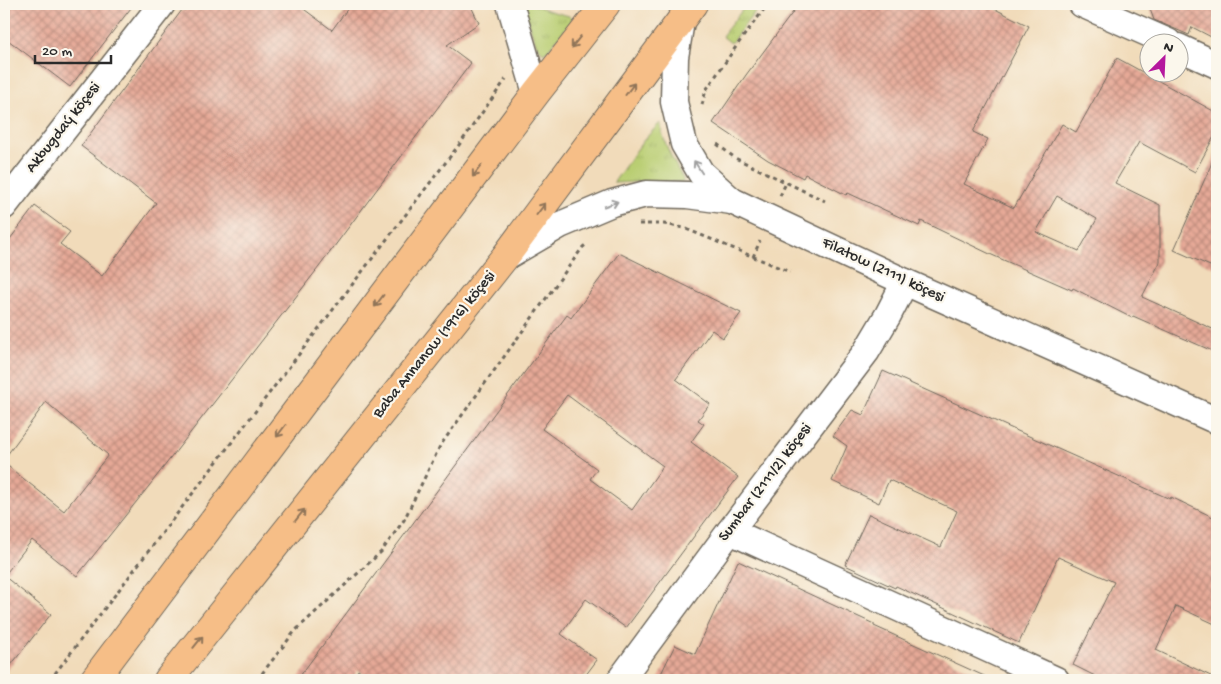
<svg xmlns="http://www.w3.org/2000/svg" width="1221" height="684" font-family="'Gochi Hand',sans-serif">
<style>
.grass{fill:url(#grass-tufts);stroke:#727c4e}
.building{fill:url(#building-cross-hatch);fill-rule:evenodd}
.lines{fill:none;stroke-linecap:round;stroke-linejoin:round}
.minor-casing{stroke:#70695d;stroke-width:29}
.primary-casing{stroke:#70695d;stroke-width:30}
.path{stroke:#70695d;stroke-width:3;stroke-dasharray:4 4;stroke-linecap:butt}
.minor{stroke:#fff;stroke-width:26}
.primary{stroke:#f6be87;stroke-width:28}
.oneway{stroke:#907459}
.oneway2{stroke:#a0a0a0}
.labels{text-anchor:middle;dominant-baseline:central;stroke-width:4.5;stroke-linejoin:round;paint-order:stroke}
.street-label{font-size:16px;fill:#2b2b2b;stroke:#fbf7ec}
</style>
<defs>
<pattern id="grass-tufts" width="24" height="20" patternUnits="userSpaceOnUse" patternTransform="scale(1.25)"><rect width="24" height="20" fill="#b9ce72"/><path d="M3 7l-1-3M5 7V3M7 7l1-3M15 17l-1-3M17 17v-4M19 17l1-3" fill="none" stroke="#9fb163"/></pattern>
<pattern id="building-cross-hatch" width="8" height="8" patternUnits="userSpaceOnUse" patternTransform="scale(1.25)"><rect width="8" height="8" fill="#e6a997"/><path d="M0 0l8 8M0 8l8-8" fill="none" stroke="#bb8a7b"/></pattern>
</defs>
<rect width="100%" height="100%" fill="#fbf7ec"/>
<filter id="ink" filterUnits="userSpaceOnUse"><feTurbulence type="fractalNoise" baseFrequency=".02" numOctaves="2"/><feDisplacementMap in="SourceGraphic" scale="10" xChannelSelector="R" yChannelSelector="G"/><feConvolveMatrix kernelMatrix="1 2 1 2 8 2 1 2 1" color-interpolation-filters="sRGB"/></filter>
<filter id="wash" filterUnits="userSpaceOnUse"><feTurbulence type="fractalNoise" baseFrequency=".0096" numOctaves="4" result="noise"/><feDisplacementMap in="SourceGraphic" scale="20" xChannelSelector="R" yChannelSelector="G"/><feGaussianBlur stdDeviation="1.12" result="paint"/><feColorMatrix in="noise" values="0 0 0 0 0 0 0 0 0 0 0 0 0 0 0 0 0 1.4 0 .05"/><feComposite in="paint" operator="in"/></filter>
<g filter="url(#wash)">
<rect width="100%" height="100%" fill="#f1dbba"/>
<!-- grass -->
<g class="grass">
<path d="M521,4H532L550,11L569,16L572,19L571,22L548,50L543,53L536,44Z"/>
<path d="M747,4H761L731,43L722,36Z"/>
<path d="M660,123C664,146 673,159 683,179V182H635L614,183V182L643,141Z"/>
</g>
<g id="blocks">
<!-- building -->
<g class="building">
<path d="M4,4H134L70,87L4,37Z"/>
<path d="M203,4H297L332,30L351,4H470L479,23L447,45L471,63L319,267L149,486L77,576L32,540L4,576V463L64,511L108,455L46,402L4,459V247L35,206L70,232L60,244L102,276L156,203L81,146L182,10H185Z"/>
<path d="M799,4H985L1029,26L973,132L988,139L964,184L1014,208L1062,124L1076,132L1117,58L1217,113V131L1195,172L1139,142L1115,183L1160,205V262L1142,297L1217,331V353L1133,316L1132,318L1073,288L1072,290L992,255L921,221L919,226L848,193L846,195L805,174L803,178L768,160L713,123L746,75ZM1057,196L1097,219L1079,251L1036,232Z"/>
<path d="M1148,4H1217V40L1192,27L1189,35L1154,20Z"/>
<path d="M1217,151V269L1174,250Z"/>
<path d="M619,253L741,313L723,338L712,330L676,379L710,404L698,420L704,424L691,442L738,477L626,628L586,599L561,634L597,660L582,680H372L358,670L351,680H297L567,315L571,318ZM567,395L663,466L632,510L590,479L597,469L542,429Z"/>
<path d="M883,371L1170,499L1171,497L1217,519V625L1176,606L1156,650L1217,679V680H1103L1073,665L1114,582L1058,557L1019,643L896,586L895,588L845,565L869,514L941,547L957,511L889,480L879,503L832,481L847,446L833,436L852,410L863,415Z"/>
<path d="M738,561L874,624V626L993,680H658L675,645L695,654Z"/>
<path d="M4,576L51,614L4,674Z"/>
</g>
</g>
</g>
<g filter="url(#ink)">
<use href="#blocks" fill-opacity="0" stroke="#70695d" stroke-width="1"/>
<g class="lines">
<!-- minor casing -->
<g class="minor-casing">
<g id="minor">
<path d="M510,4L536,93"/>
<path d="M1082,4L1168,42"/>
<path d="M681,21L675,57L674,102L684,144L701,173L732,201L905,282L1217,421"/>
<path d="M1178,47L1217,65"/>
<path d="M4,206L162,4"/>
<path d="M505,257L560,225L612,203L646,194L687,195L732,201"/>
<path d="M730,531L1056,680"/>
<path d="M620,680L730,531L866,352L888,315L905,282"/>
</g>
</g>
<!-- primary casing -->
<g class="primary-casing">
<g id="primary">
<path d="M94,680L536,93L606,4"/>
<path d="M168,680L505,257L693,4"/>
</g>
</g>
<!-- path -->
<g class="path">
<path d="M702,105L706,90L740,41L768,4"/>
<path d="M717,144L735,158L825,201"/>
<path d="M780,196L786,183"/>
<path d="M639,224H664L684,228L790,272"/>
<path d="M753,257L760,241"/>
<path d="M50,680L462,141L506,79"/>
<path d="M257,680L295,631L381,552L404,520L440,446L583,247L588,243"/>
</g>
<!-- minor -->
<use href="#minor" class="minor"/>
<!-- primary -->
<use href="#primary" class="primary"/>
</g>
<!-- one-way arrows -->
<defs><path id="oneway-shaft" d="M-6 0H5M1.5-3L5.5 0L1.5 3" fill="none" stroke-width="1.6" stroke-linecap="round" stroke-linejoin="round" transform="scale(1.25)"/></defs>
<g class="oneway">
<use href="#oneway-shaft" transform="translate(576 42) rotate(128)"/>
<use href="#oneway-shaft" transform="translate(630 89) rotate(-53)"/>
<use href="#oneway-shaft" transform="translate(477 171) rotate(127)"/>
<use href="#oneway-shaft" transform="translate(541 209) rotate(-53)"/>
<use href="#oneway-shaft" transform="translate(379 301) rotate(127)"/>
<use href="#oneway-shaft" transform="translate(281 431) rotate(127)"/>
<use href="#oneway-shaft" transform="translate(300 515) rotate(-51)"/>
<use href="#oneway-shaft" transform="translate(198 642) rotate(-51)"/>
</g>
<g class="oneway2">
<use href="#oneway-shaft" transform="translate(698 167) rotate(-123)"/>
<use href="#oneway-shaft" transform="translate(611 204) rotate(-20)"/>
</g>
</g>
<g class="labels">
<!-- street labels -->
<g class="street-label">
<text transform="translate(64 128) rotate(-52)">Akbugdaý köçesi</text>
<text transform="translate(883 271) rotate(25)">Filatow (2111) köçesi</text>
<text transform="translate(435 345) rotate(-51)">Baba Annanow (1916) köçesi</text>
<text transform="translate(766 483) rotate(-53)">Sumbar (2111/2) köçesi</text>
</g>
</g>
<!-- margin -->
<rect width="1221" height="684" fill="none" stroke="#fbf7ec" stroke-width="20"/>
<!-- north arrow -->
<g transform="translate(1164 58) rotate(24)"><circle r="24" fill="#fbf7ec" stroke="#a8a59f"/>
<path d="M0-4L9 19L0 12L-9 19Z" fill="#b5179e"/>
<text y="-8" font-size="14" font-weight="bold" text-anchor="middle" fill="#2b2b2b">N</text>
</g>
<!-- scale -->
<path d="M35 55v8h76v-8" fill="none" stroke="#2b2b2b" stroke-width="2.5"/>
<text x="42" y="55" font-size="15" fill="#2b2b2b" stroke="#fbf7ec" stroke-width="4" paint-order="stroke">20 m</text>
</svg>
